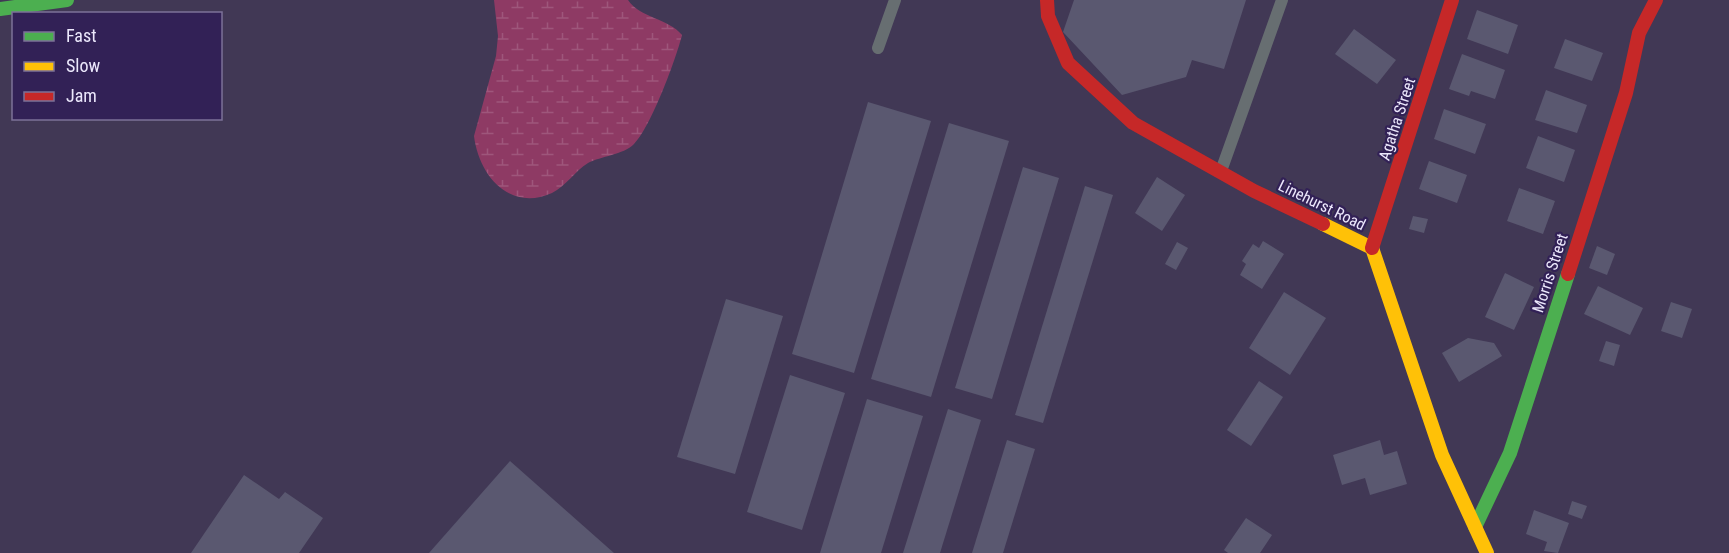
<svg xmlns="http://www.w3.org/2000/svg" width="1729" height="553" font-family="'Roboto Condensed',sans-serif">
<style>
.wetland{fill:url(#wetland-marsh)}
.building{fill:#5a5870}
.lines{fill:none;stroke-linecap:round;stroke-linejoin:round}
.lane{stroke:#676e71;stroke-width:12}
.fast{stroke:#4caf50;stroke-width:14}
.slow{stroke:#ffc107;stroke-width:14}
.jam{stroke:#c62828;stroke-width:14}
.labels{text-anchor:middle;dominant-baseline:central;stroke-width:4.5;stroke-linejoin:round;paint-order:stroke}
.street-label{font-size:16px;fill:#ece8fc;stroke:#322156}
</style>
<defs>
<pattern id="wetland-marsh" width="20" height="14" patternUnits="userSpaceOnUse" patternTransform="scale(1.5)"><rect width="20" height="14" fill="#8e3a64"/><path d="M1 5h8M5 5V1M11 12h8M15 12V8" fill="none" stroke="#9e567b"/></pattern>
</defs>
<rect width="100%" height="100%" fill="#413855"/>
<!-- wetland -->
<path class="wetland" d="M494,0H628C640,18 668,18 682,35C676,59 651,127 634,144C623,155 601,156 588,163C575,171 566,186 552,193C510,212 479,176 474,136L496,56L498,36Z"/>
<!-- building -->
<g class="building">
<path d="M1074,0H1246L1224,69L1192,60L1186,77L1122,95L1063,32Z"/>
<path d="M1477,10L1518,25L1508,54L1467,39Z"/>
<path d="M1354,29L1396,60L1377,84L1335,54Z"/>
<path d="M1565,39L1603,53L1592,81L1554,68Z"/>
<path d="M1462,54L1505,70L1495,99L1471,91L1469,96L1449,89Z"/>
<path d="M1546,90L1587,105L1577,133L1535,120Z"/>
<path d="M868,102L931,121L854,373L792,354Z"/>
<path d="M1444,109L1486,124L1475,154L1434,139Z"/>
<path d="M949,123L1009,141L931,397L871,379Z"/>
<path d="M1538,136L1575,150L1564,182L1526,168Z"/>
<path d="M1429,161L1467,175L1457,203L1419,189Z"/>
<path d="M1023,167L1059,178L992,399L955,388Z"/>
<path d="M1157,177L1185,195L1162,231L1135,213Z"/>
<path d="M1085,186L1113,195L1043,423L1015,415Z"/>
<path d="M1519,188L1555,201L1543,234L1507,221Z"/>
<path d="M1413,216L1428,219L1424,233L1409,229Z"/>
<path d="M1263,241L1284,254L1262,289L1240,275L1246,264L1242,261L1253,244L1259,248Z"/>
<path d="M1177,242L1188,248L1176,270L1165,264Z"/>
<path d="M1597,246L1615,254L1607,275L1589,268Z"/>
<path d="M1505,273L1534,287L1514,330L1485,317Z"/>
<path d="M1598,286L1643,308L1630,335L1584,314Z"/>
<path d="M1284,292L1326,318L1290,375L1249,348Z"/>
<path d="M726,299L783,316L735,474L677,457Z"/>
<path d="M1671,302L1692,309L1682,338L1661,331Z"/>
<path d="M1468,338L1494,343L1502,356L1459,382L1442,353Z"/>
<path d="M1606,341L1620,345L1614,366L1599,361Z"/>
<path d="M790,375L845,393L802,530L747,512Z"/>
<path d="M1259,381L1283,397L1251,446L1227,430Z"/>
<path d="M867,399L923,416L881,553H820Z"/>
<path d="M948,409L981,420L940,553H903Z"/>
<path d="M1007,440L1035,449L1003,553H972Z"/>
<path d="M1380,440L1384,455L1397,451L1407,484L1370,495L1365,478L1342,485L1333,455Z"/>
<path d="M510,461L614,553H429Z"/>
<path d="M244,475L279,499L285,492L323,518L299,553H191Z"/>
<path d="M1572,501L1587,506L1582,519L1568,514Z"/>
<path d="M1534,510L1569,523L1558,553L1544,551L1547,542L1526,534Z"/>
<path d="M1246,518L1272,535L1260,553H1228L1224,550Z"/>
</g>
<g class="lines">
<!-- lane -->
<g class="lane">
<path d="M878,48L895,0"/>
<path d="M1221,171L1282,0"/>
</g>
<!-- fast -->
<g class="fast">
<path d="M0,9L67,0"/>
<path d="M1475,527L1510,453L1568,274"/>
</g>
<!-- slow -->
<path class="slow" d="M1323,224L1372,248L1442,455L1487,553"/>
<!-- jam -->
<g class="jam">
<path d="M1047,0L1048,16L1068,63L1133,123L1254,191L1323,224"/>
<path d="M1372,248L1452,0"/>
<path d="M1568,274L1626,93L1639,33L1656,0"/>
</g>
</g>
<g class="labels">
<!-- street labels -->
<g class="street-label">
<text transform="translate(1397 119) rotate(-72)">Agatha Street</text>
<text transform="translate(1322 205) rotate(26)">Linehurst Road</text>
<text transform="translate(1550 273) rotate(-72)">Morris Street</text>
</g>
</g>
<!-- legend -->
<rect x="12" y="12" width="210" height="108" fill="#322156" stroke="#7c7198" stroke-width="1.5"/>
<rect x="24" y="32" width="30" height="9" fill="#4caf50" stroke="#7c7198" stroke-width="1.5"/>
<text x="66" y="42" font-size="18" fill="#ece8fc">Fast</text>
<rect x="24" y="62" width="30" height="9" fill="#ffc107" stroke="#7c7198" stroke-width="1.5"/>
<text x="66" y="72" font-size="18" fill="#ece8fc">Slow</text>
<rect x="24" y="92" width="30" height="9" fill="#c62828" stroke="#7c7198" stroke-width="1.5"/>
<text x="66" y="102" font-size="18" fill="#ece8fc">Jam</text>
</svg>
